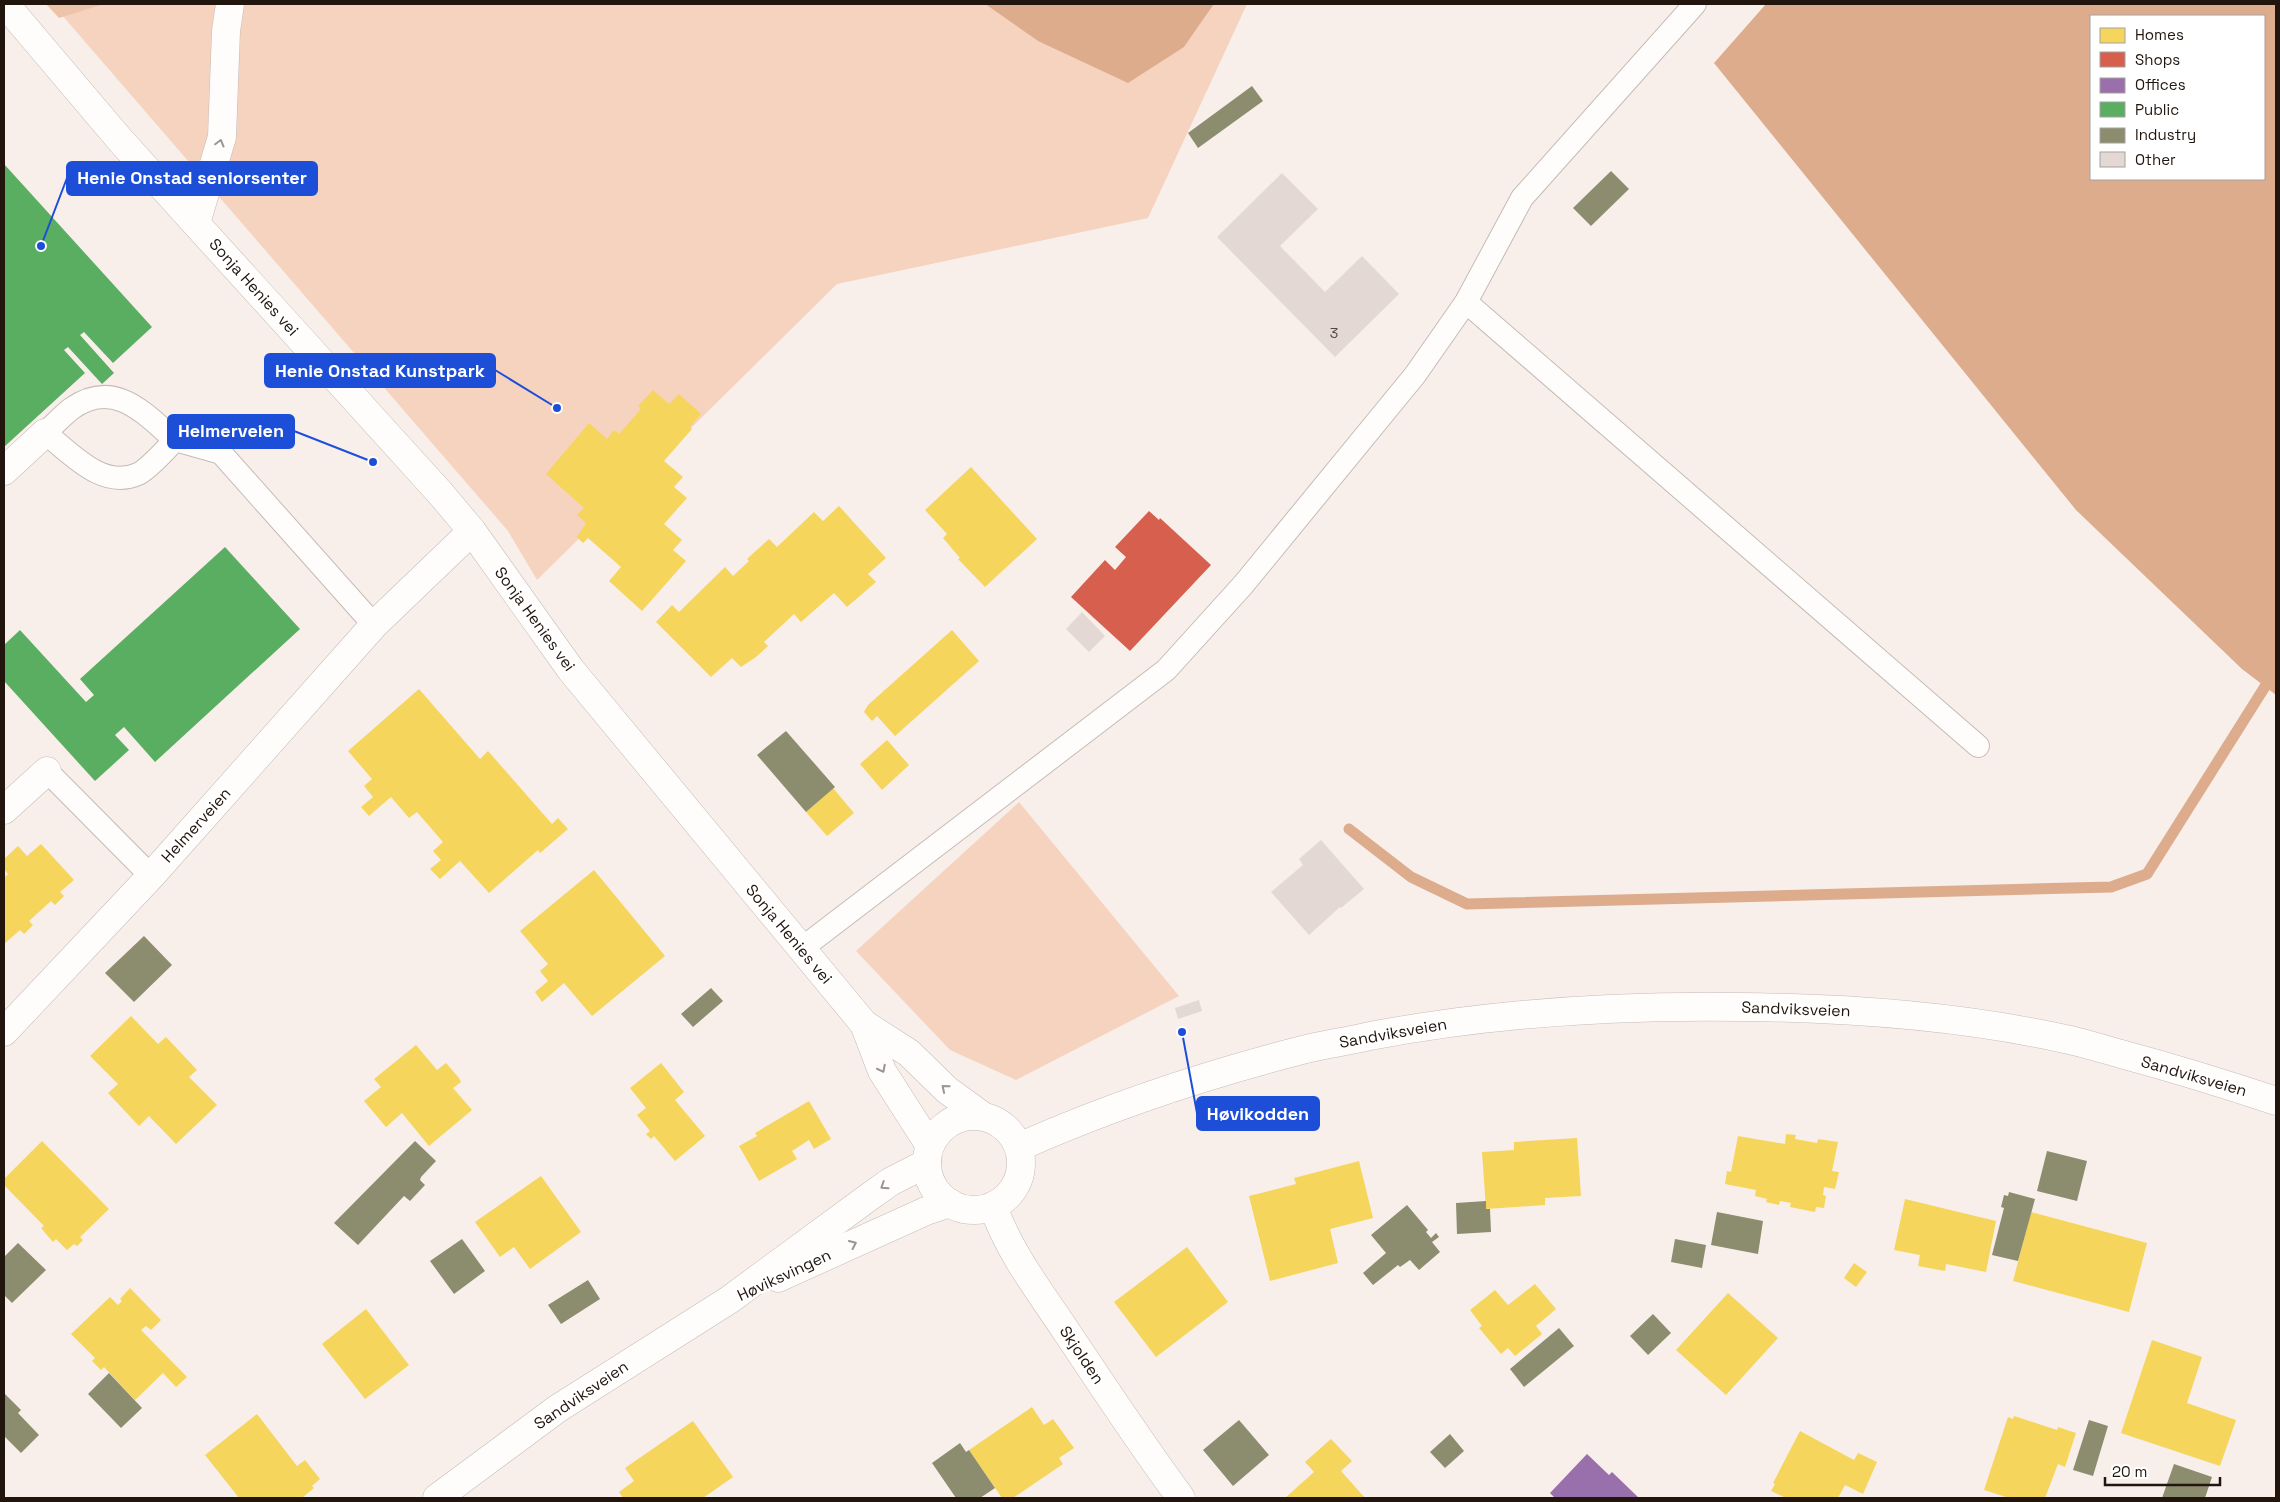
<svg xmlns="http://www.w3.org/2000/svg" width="2280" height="1502" font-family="'Space Grotesk',sans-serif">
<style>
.green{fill:#f6d3be}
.forest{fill:#edc4aa}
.water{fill:#ddac8c;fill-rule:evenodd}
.homes{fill:#f6d55c}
.shops{fill:#d6604d}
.offices{fill:#9970ab}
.public{fill:#5aae61}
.industry{fill:#8c8c6e}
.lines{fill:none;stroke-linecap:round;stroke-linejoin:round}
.stream{stroke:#ddac8c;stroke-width:11}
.building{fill:#e3d8d3}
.lane-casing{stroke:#c5bbb6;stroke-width:24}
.street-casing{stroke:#c5bbb6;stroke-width:29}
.secondary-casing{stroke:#c5bbb6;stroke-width:29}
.lane{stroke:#fefdfc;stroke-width:22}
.street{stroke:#fefdfc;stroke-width:28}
.secondary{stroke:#fefdfc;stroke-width:28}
.oneway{stroke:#9b9591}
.labels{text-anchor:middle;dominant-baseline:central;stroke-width:5;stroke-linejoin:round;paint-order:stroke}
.number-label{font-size:14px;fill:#52463f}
.street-label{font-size:16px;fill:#21150e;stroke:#fff}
.leader{fill:none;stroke:#1d4ed8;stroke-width:2}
.callout-dot{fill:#1d4ed8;stroke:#fff;stroke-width:2}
.callout{fill:#1d4ed8;stroke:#1d4ed8;stroke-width:2}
.callout-label{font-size:18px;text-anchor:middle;font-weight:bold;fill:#fff}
</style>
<rect width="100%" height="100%" fill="#f8efeb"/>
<!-- green -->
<g class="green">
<path d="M102,4H985L1038,41L1184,47L1214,4H1247L1148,218L837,284L537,580L508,531L61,14Z"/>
<path d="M1019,802L1179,996L1016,1080L950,1050L856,951Z"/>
</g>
<!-- forest -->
<path class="forest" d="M46,4H104L59,18Z"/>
<!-- water -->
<g class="water">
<path d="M985,4H1214L1184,47L1128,83L1038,41Z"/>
<path d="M1766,4H2276V695L2242,669L2076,510L1714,63ZM2091,16H2264V179H2091Z"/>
</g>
<!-- homes -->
<g class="homes">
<path d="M653,390L669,404L679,394L701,414L690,427L692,429L664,461L683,477L674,487L687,498L664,524L682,540L673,550L686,561L642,611L609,581L621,567L588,538L583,543L577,537L586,523L577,515L584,508L546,474L589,423L607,439L614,430L619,434L641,409L638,406Z"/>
<path d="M971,467L1037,539L985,587L958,559L960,558L943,538L947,534L925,510Z"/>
<path d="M839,506L886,558L868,574L876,582L847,607L834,593L801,622L794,614L764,642L768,646L756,657L741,667L732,658L711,677L656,622L672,605L679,612L725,567L733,576L749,561L747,559L769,539L777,547L814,512L823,521Z"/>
<path d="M952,630L979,661L895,736L877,716L872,721L864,712L868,705Z"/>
<path d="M419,689L480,759L488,751L552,824L558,818L568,829L540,853L538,850L489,893L460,861L440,879L430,869L441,860L433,851L443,842L417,812L409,818L391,797L369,816L361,807L373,797L364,786L372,779L348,751Z"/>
<path d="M887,740L909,765L882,790L860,764Z"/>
<path d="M833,788L854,813L827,836L806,812Z"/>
<path d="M41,844L74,880L60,892L64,896L55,905L51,901L29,921L33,925L24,934L20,930L4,944V878L8,874L4,869V859L18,846L27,856Z"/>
<path d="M594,870L665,956L592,1016L564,983L542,1002L535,992L548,981L540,971L548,964L520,931Z"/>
<path d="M131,1016L158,1044L166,1037L197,1070L189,1077L217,1105L176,1144L149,1116L139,1126L108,1093L118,1084L90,1056Z"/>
<path d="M416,1045L437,1070L446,1063L459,1078L461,1082L453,1088L472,1110L429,1146L402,1113L386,1127L364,1101L381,1087L374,1079Z"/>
<path d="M661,1063L684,1092L675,1100L705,1136L675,1161L654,1136L651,1139L646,1134L650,1131L637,1115L646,1108L630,1088Z"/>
<path d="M809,1101L831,1139L814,1149L809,1140L792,1151L797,1159L759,1181L739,1146L757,1136L755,1133Z"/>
<path d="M1786,1134L1796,1135L1795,1139L1817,1143L1818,1139L1838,1142L1832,1171L1839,1172L1835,1189L1824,1187L1823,1195L1826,1196L1824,1208L1816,1207L1815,1212L1790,1207L1791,1203L1780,1201L1779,1205L1766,1202L1767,1199L1755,1196L1756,1190L1725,1184L1727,1171L1731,1172L1738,1136L1785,1144Z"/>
<path d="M1577,1138L1581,1196L1545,1198V1205L1486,1209L1482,1152L1514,1150V1142Z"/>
<path d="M42,1141L109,1209L80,1237L83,1240L77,1246L74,1244L67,1250L56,1239L53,1242L41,1228L44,1226L4,1185V1179Z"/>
<path d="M1359,1161L1373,1218L1330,1229L1338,1263L1270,1281L1249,1196L1296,1184L1294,1178Z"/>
<path d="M541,1176L581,1232L530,1269L514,1247L500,1257L475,1222Z"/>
<path d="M1905,1199L1996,1221L1986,1272L1946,1264L1945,1271L1918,1266L1920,1255L1894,1250Z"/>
<path d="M2031,1212L2147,1243L2129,1312L2013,1281Z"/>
<path d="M1187,1247L1228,1302L1156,1357L1114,1302Z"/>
<path d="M1854,1263L1867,1272L1856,1287L1844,1278Z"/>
<path d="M1535,1284L1556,1309L1536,1326L1542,1334L1515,1356L1508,1348L1501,1354L1479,1328L1482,1326L1470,1310L1495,1290L1508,1305Z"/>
<path d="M130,1288L161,1320L151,1330L146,1326L141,1330L187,1377L176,1387L163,1373L135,1400L104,1367L101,1370L92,1361L95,1358L71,1334L110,1297L118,1305L122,1301L120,1299Z"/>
<path d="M1728,1293L1778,1338L1726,1395L1676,1350Z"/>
<path d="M366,1309L409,1365L365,1399L322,1344Z"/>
<path d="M2152,1340L2202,1357L2187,1403L2236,1420L2220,1466L2121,1433Z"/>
<path d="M1032,1407L1044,1425L1053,1419L1074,1448L1059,1458L1063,1464L1013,1498H1002L969,1450Z"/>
<path d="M257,1414L297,1466L305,1460L320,1479L312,1486L314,1488L302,1498H239L205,1455Z"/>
<path d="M2014,1416L2057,1430L2058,1427L2076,1433L2065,1467L2058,1464L2045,1498H2009L1984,1490L2008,1417L2013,1419Z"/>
<path d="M693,1421L733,1477L703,1498H623L619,1492L634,1481L625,1468Z"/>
<path d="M1800,1431L1854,1460L1858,1453L1877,1462L1863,1494L1845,1485L1838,1498H1786L1771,1491L1775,1484L1773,1483Z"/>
<path d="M1331,1439L1352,1461L1341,1471L1365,1498H1285L1314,1472L1305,1462Z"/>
</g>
<!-- shops -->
<path class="shops" d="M1149,511L1159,520L1160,518L1211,565L1130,651L1071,597L1105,560L1115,570L1126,557L1115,547Z"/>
<!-- offices -->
<path class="offices" d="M1587,1454L1609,1475L1612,1472L1639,1498H1555L1550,1493Z"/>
<!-- public -->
<g class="public">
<path d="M4,164L152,327L113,363L84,332L80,335L114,373L102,384L68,347L64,350L85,373L4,447Z"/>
<path d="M225,547L300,629L155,762L124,727L115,735L129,750L95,781L4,681V645L20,630L86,702L94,695L80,679Z"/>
</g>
<!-- industry -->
<g class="industry">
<path d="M1252,86L1263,101L1198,148L1188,133Z"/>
<path d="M1611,171L1629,189L1591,226L1573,208Z"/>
<path d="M786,731L835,787L806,812L757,755Z"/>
<path d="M144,936L172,965L134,1002L105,973Z"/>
<path d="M711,988L723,1001L693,1027L681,1014Z"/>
<path d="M415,1141L436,1161L421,1177L420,1180L425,1185L410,1201L404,1196L358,1245L334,1223Z"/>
<path d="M2047,1151L2087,1161L2077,1201L2037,1191Z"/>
<path d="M2009,1192L2035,1199L2018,1261L1992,1255L2004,1208L2001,1207L2004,1195L2008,1196Z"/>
<path d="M1486,1201V1209H1490L1491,1232L1457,1234L1456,1203Z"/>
<path d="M1407,1205L1428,1230L1426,1232L1431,1238L1436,1233L1439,1237L1432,1242L1440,1252L1419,1270L1410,1260L1400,1267L1398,1265L1373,1285L1363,1273L1386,1253L1371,1235Z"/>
<path d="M1717,1212L1763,1221L1758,1254L1711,1245Z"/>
<path d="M462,1239L485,1271L454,1294L430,1261Z"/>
<path d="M1675,1239L1706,1245L1702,1268L1671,1262Z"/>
<path d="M18,1243L46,1270L12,1303L4,1295V1257Z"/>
<path d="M588,1280L600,1299L561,1324L548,1305Z"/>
<path d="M1653,1314L1671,1333L1648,1355L1630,1336Z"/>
<path d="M1559,1328L1574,1346L1524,1387L1510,1369Z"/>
<path d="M109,1373L142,1408L121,1428L88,1394Z"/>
<path d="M4,1393L21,1410L18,1413L39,1435L21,1453L4,1436Z"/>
<path d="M1239,1420L1269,1455L1233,1486L1203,1450Z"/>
<path d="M2089,1420L2108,1426L2093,1476L2073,1470Z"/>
<path d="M1450,1434L1464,1451L1445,1468L1430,1452Z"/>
<path d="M960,1443L966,1452L969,1450L995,1488L980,1498H956L932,1463Z"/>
<path d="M2174,1464L2212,1477L2205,1498H2162Z"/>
</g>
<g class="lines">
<!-- stream -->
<path class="stream" d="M1349,829L1411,877L1467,904L2111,887L2147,874L2266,685"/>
</g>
<!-- building -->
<g class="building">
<path d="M1282,173L1318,209L1280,246L1325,292L1362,256L1399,294L1335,357L1217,237Z"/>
<path d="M1082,612L1105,636L1089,652L1066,629Z"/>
<path d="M1321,840L1364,889L1341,908L1340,907L1309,935L1271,892L1303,865L1299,859Z"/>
<path d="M1199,1000L1202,1011L1178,1019L1175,1008Z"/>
</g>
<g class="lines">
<!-- lane casing -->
<g class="lane-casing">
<g id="lane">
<path d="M1466,302L1978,746"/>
<path d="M175,440C144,413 114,378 71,409C62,416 54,425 45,433C71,453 102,490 138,474C149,469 166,449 175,440L221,453L374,625"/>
<path d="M47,771L151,876"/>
<path d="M801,949L1166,670L1243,585L1415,375L1466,302L1522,198L1695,4"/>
</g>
</g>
<!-- street casing -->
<g class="street-casing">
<g id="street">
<path d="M5,4L121,141L441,494L472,531L571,670L864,1024L909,1053L947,1090L984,1117"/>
<path d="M196,223L222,137L226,31L230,4"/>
<path d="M4,471L45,433"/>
<path d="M4,810L47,771"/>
<path d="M864,1024L882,1071L930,1146"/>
<path d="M4,1032L151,876L374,625L472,531"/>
<path d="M993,1206C1009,1252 1038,1289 1064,1328C1103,1386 1140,1443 1181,1498"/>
</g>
</g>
<!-- secondary casing -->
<g class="secondary-casing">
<g id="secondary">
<circle cx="974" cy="1163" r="47"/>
<path d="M1019,1147C1111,1106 1208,1074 1306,1049C1327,1044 1349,1041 1370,1036C1492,1013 1619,1005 1743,1007C1851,1008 1960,1016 2065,1039C2084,1043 2103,1049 2121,1054C2173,1068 2225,1084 2276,1101"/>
<path d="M778,1278L926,1211L950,1203"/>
<path d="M437,1498L557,1409L729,1300L869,1197L890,1182L927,1163"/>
</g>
</g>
<!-- lane -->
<use href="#lane" class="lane"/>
<!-- street -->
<use href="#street" class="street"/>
<!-- secondary -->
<use href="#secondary" class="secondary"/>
</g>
<!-- one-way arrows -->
<defs><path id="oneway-chevron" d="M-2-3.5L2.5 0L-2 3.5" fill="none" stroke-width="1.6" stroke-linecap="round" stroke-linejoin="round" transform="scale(1.25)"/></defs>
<g class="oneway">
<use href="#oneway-chevron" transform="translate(220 143) rotate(-75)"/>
<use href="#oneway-chevron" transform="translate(882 1069) rotate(63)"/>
<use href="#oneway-chevron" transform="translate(945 1088) rotate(-140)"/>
<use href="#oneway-chevron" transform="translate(884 1186) rotate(147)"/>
<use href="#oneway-chevron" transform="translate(853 1244) rotate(-25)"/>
</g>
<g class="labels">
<!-- number labels -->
<g class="number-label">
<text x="1334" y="333">3</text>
</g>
<!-- street labels -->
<g class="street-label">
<text transform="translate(254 287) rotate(48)">Sonja Henies vei</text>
<text transform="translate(535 619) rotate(54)">Sonja Henies vei</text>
<text transform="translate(196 825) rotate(-48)">Helmerveien</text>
<text transform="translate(789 934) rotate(50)">Sonja Henies vei</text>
<text transform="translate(1796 1009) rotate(2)">Sandviksveien</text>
<text transform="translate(1393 1033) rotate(-10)">Sandviksveien</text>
<text transform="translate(2194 1076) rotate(16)">Sandviksveien</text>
<text transform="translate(784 1275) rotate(-25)">Høviksvingen</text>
<text transform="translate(1082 1355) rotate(56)">Skjolden</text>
<text transform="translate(581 1395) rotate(-34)">Sandviksveien</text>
</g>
</g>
<!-- callouts -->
<path class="leader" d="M41 246L67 178M557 408L495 370M373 462L294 431M1182 1032L1197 1113"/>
<g class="callout-dot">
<circle cx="41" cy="246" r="5"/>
<circle cx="557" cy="408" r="5"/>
<circle cx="373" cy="462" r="5"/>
<circle cx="1182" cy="1032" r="5"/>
</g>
<g class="callout">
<rect x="67" y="162" width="250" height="33" rx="5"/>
<rect x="265" y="354" width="230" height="33" rx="5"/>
<rect x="168" y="415" width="126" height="33" rx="5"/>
<rect x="1197" y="1097" width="122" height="33" rx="5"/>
</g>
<g class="callout-label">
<text x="192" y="184">Henie Onstad seniorsenter</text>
<text x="380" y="377">Henie Onstad Kunstpark</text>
<text x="231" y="437">Helmerveien</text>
<text x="1258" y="1120">Høvikodden</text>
</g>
<!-- border -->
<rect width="2280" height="1502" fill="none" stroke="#21150e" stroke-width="10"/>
<!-- legend -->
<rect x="2090" y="15" width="175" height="165" fill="#ffffff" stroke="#a6a19f"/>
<rect x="2100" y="28" width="25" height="15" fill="#f6d55c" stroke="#a6a19f"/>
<text x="2135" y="40" font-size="15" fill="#21150e">Homes</text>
<rect x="2100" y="52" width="25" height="15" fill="#d6604d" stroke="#a6a19f"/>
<text x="2135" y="65" font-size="15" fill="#21150e">Shops</text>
<rect x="2100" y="78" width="25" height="15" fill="#9970ab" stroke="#a6a19f"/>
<text x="2135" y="90" font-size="15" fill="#21150e">Offices</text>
<rect x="2100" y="102" width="25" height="15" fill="#5aae61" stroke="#a6a19f"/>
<text x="2135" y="115" font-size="15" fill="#21150e">Public</text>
<rect x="2100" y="128" width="25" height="15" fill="#8c8c6e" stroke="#a6a19f"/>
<text x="2135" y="140" font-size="15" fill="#21150e">Industry</text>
<rect x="2100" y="152" width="25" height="15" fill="#e3d8d3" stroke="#a6a19f"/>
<text x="2135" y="165" font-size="15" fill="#21150e">Other</text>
<!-- scale -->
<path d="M2105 1477v8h115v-8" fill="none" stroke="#21150e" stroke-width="2.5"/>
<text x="2112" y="1477" font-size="15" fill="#21150e" stroke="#ffffff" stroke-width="4" paint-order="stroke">20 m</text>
</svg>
